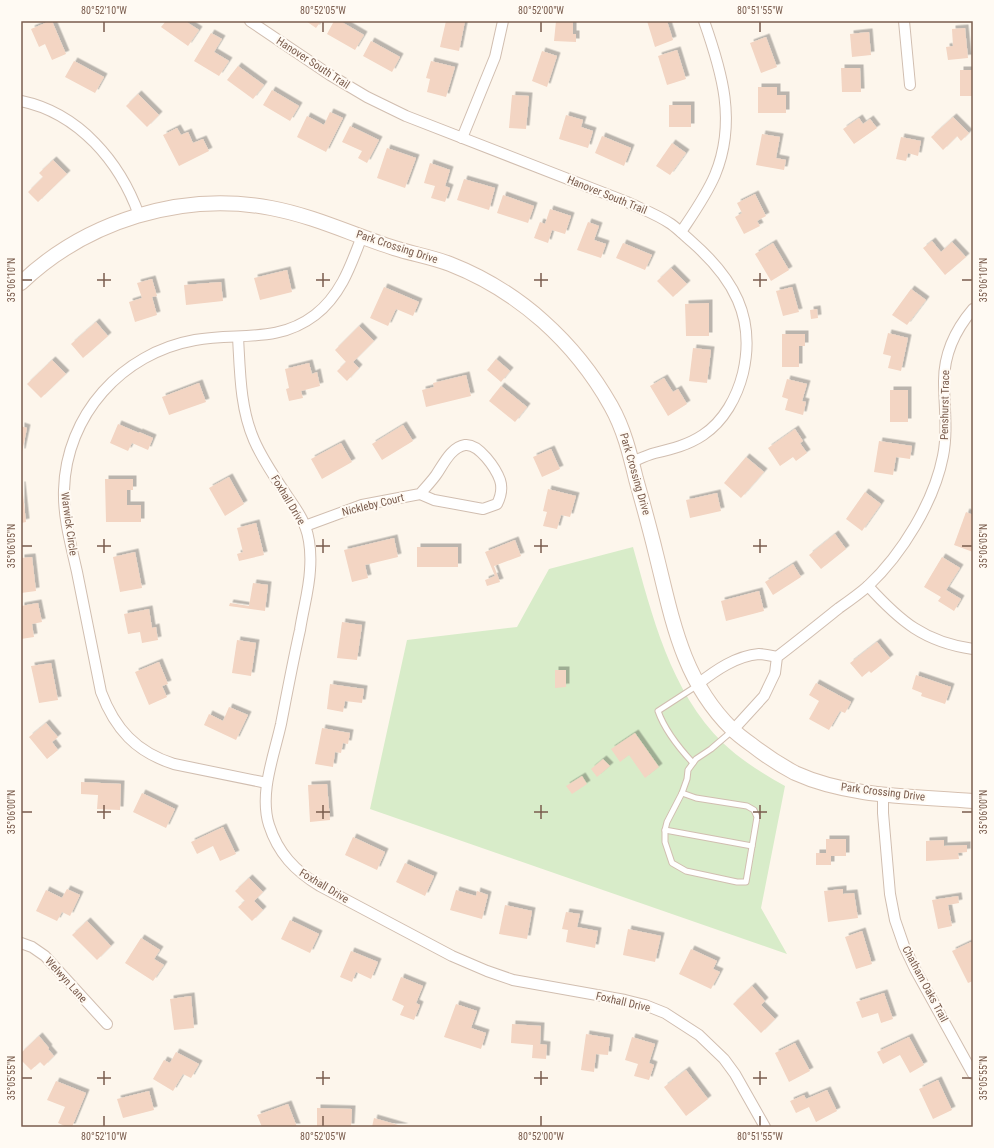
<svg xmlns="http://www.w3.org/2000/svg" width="994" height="1148" font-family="'Roboto Condensed',sans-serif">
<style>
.green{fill:#d8ecc9}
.building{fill:#f3d5c3;filter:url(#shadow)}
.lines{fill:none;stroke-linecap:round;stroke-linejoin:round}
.lane-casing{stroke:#d1beb0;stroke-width:7}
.street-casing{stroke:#d1beb0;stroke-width:12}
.secondary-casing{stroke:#d6c0b0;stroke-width:16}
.lane{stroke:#fff;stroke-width:5}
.street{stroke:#fff;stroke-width:10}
.secondary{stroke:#fff;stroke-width:14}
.ticks{fill:none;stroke:#7a5c4d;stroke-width:1.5}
.labels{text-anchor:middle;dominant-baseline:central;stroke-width:4;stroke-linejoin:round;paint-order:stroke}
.street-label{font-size:11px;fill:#7a5c4d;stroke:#fffaf3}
.neatline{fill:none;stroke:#7a5c4d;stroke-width:1.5}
.ticks-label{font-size:10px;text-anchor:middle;fill:#7a5c4d}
</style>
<defs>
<filter id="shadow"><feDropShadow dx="3.5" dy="-3.5" stdDeviation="0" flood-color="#0004"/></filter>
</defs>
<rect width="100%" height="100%" fill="#fdf6ec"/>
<!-- green -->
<path class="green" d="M633,547C652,615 670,691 723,743C741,760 763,774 785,786L761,908L787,954L370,809L407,640L517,627L549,569Z"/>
<!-- building -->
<g class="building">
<path d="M50,21H52L66,54L52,60L45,44L39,47L31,29Z"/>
<path d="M166,21H185L199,30L188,46L161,27Z"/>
<path d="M306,21H321L316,28Z"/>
<path d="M334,21H340L364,35L355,50L327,34Z"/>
<path d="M446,21H465L459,51L440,47Z"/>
<path d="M556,21H573V34H576V42L554,41Z"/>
<path d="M647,21H667L673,40L655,47Z"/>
<path d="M965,28L968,58L948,60L946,47L953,46L952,29Z"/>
<path d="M869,32L871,55L852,57L850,34Z"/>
<path d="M211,33L222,39L214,52L229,61L219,76L194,61Z"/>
<path d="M766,37L777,67L761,73L750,43Z"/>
<path d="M371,41L400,57L392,72L363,56Z"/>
<path d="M677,50L686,79L667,85L658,56Z"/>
<path d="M542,51L557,56L547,87L532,81Z"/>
<path d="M74,61L104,77L95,93L65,77Z"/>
<path d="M431,61L455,67L446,97L427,92L430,79L426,78Z"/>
<path d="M238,66L264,85L253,99L227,80Z"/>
<path d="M841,68H860L861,92H842Z"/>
<rect x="960" y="70" width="13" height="26"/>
<path d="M758,87H777V95H786V113H758Z"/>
<path d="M272,90L299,106L290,121L263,105Z"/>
<path d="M138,94L159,115L147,127L126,106Z"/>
<path d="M512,95L529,96L526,129L509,128Z"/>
<rect x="669" y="105" width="22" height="22"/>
<path d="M330,112L343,118L326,152L297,137L307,116L324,125Z"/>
<path d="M566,115L583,120L581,127L593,131L588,148L559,139Z"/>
<path d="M953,117L969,133L961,141L957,136L943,150L931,137Z"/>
<path d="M859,118L863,124L870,119L877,128L854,144L843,129Z"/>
<path d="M350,126L379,140L367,163L358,158L362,151L342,142Z"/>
<path d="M177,128L181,135L188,132L193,143L203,139L209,151L179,166L163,135Z"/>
<path d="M762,134L780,137L776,158L786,160L784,170L756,165Z"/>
<path d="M602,136L631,148L624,166L595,153Z"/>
<path d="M901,137L921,141L918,156L908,153L906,161L896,159Z"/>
<path d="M672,143L686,153L670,175L656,166Z"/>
<path d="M387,148L416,158L405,188L377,178Z"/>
<path d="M53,160L67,174L38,202L28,192L43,177L39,173Z"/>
<path d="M430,163L450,170L445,186L450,188L445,202L431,198L435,186L424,183Z"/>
<path d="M464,179L495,188L489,210L457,200Z"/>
<path d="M755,194L766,216L757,221L760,226L744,234L735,217L742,213L737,203Z"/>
<path d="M503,195L534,206L528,223L497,213Z"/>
<path d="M550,209L571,216L565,234L552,230L548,243L534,238L540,222L545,224Z"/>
<path d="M588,222L599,226L594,240L606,244L601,258L577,250Z"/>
<path d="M932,241L941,252L952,242L966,257L945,275L923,248Z"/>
<path d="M623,243L652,255L645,270L616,258Z"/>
<path d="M773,243L789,270L771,281L755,254Z"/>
<path d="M671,268L687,284L673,297L657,281Z"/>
<path d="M287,270L292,292L260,300L254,278Z"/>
<path d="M152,279L157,296L152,297L157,315L135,322L129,302L142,298L137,283Z"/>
<path d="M221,282L223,301L186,305L184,285Z"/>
<path d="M384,287L419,302L413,316L396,309L388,326L370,318Z"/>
<path d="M792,287L799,312L783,316L776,291Z"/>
<path d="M911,289L926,300L907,325L892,315Z"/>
<path d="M709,303V336H686L685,304Z"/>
<path d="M817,309L818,318L811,319L810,310Z"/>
<path d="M96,322L108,336L83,358L71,344Z"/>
<path d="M359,326L374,341L353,362L359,368L347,381L337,371L346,362L335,350Z"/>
<path d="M888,333L908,338L901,371L888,368L891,356L883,354Z"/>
<path d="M782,334H805V346H799V367H782Z"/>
<path d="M693,348L711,350L707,383L689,381Z"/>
<path d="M496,359L510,371L501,382L487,370Z"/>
<path d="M52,360L66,374L41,398L27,384Z"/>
<path d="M309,363L312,374L317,372L320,386L301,391L303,398L289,401L286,389L289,388L285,369Z"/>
<path d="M466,375L471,396L426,407L422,390L434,387L433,383Z"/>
<path d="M664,378L673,392L678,389L687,404L668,416L650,386Z"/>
<path d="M787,379L807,384L802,401L806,402L803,415L785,410L788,399L782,397Z"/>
<path d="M199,383L206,402L169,415L162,397Z"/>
<path d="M501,386L527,407L515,422L489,401Z"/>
<rect x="890" y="390" width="18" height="32"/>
<path d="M118,424L139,433V432L153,438L148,450L132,443L128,451L110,443Z"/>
<path d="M403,425L413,441L382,460L372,444Z"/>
<path d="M21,426L27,428L22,452H21Z"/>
<path d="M795,429L803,441L800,443L807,453L796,461L793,457L780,466L768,448Z"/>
<path d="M879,441L912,446L910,459L896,457L893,475L874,472Z"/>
<path d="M341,443L352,462L322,479L311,459Z"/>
<path d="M551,449L560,469L542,477L533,457Z"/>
<path d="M746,457L764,472L741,498L724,483Z"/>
<path d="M229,477L244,504L225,516L209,488Z"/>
<path d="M105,479H133V490H127V505H141V522H106Z"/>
<path d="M21,485H22L26,522L21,523Z"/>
<path d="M548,489L576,496L570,517L561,515L557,529L543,526L547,512L543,511Z"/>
<path d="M865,492L881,504L862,531L846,519Z"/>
<path d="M717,493L721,511L690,518L686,500Z"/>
<path d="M966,512L973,515V552L954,545Z"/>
<path d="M256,523L264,555L239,561L237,554L243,552L237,528Z"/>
<path d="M835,534L846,549L821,569L809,555Z"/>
<path d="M394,538L398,557L365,565L368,578L352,582L344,550Z"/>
<path d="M515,540L521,556L494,566L500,582L487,586L485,580L495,576L485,552Z"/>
<rect x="417" y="547" width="41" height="20"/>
<path d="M135,552L142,588L120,592L113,557Z"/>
<path d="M32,557L36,591L21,593V558Z"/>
<path d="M942,557L960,568L946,590L961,599L954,611L938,601L941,597L924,587Z"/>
<path d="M793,564L801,577L773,595L765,582Z"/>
<path d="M253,583L268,585L265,611L229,606L230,603L249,606Z"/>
<path d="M759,591L764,611L726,621L721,601Z"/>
<path d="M38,603L42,622L32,624L34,637L21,639V606Z"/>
<path d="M149,609L152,628L156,627L158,640L142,643L140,632L128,634L124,614Z"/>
<path d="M342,622L362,625L357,660L337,658Z"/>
<path d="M237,640L256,643L251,676L232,673Z"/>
<path d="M877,642L890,658L871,673L869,671L862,677L850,663Z"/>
<path d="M159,662L168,684L162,686L167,697L149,705L135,672Z"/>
<path d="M51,663L58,700L39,703L31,666Z"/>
<path d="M555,670H566V687L555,688Z"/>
<path d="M916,675L951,687L945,704L921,696L922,693L912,689Z"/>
<path d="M816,683L851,702L845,713L840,711L829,730L809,719L819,701L809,695Z"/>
<path d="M330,684L364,689L362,703L345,701L343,712L327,709Z"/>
<path d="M229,707L248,715L236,740L204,725L209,714L223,721Z"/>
<path d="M46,723L58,737L52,742L58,750L47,759L29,737Z"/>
<path d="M322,728L350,733L348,744L343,743L341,753L335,752L333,767L315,764Z"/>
<path d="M635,733L659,767L645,778L629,755L620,762L611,749Z"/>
<path d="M603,759L610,766L597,777L591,769Z"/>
<path d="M582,776L587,784L572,794L566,786Z"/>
<path d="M81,782L121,784L120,810L97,809L98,795L81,794Z"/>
<path d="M327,784L330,820L310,822L308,785Z"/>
<path d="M142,793L175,809L166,828L133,812Z"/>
<path d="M223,827L236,854L220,861L213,846L197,854L191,842Z"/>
<path d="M353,837L385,852L377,870L345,855Z"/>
<path d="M826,839H846V856H831V865H816V853H826Z"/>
<path d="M944,840V846L967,845V852L958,853L959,859L926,861V841Z"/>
<path d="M405,863L434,876L425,896L396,882Z"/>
<path d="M249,878L263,892L254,901L263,910L252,921L238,907L245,901L235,891Z"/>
<path d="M67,889L80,895L70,916L62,912L57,921L36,911L46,890L62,898Z"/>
<path d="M843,889V894L854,893L858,918L828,922L824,891Z"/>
<path d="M456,890L476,896L477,891L488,895L482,919L450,910Z"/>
<path d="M958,896L959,903L948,905L952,926L938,929L932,900Z"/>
<path d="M505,905L532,911L527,939L499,934Z"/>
<path d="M566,912L580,914L577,927L598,931L595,948L566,942L568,930L562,929Z"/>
<path d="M290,920L319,934L310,953L281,939Z"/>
<path d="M87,921L111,946L97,960L72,935Z"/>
<path d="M628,929L661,936L655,962L623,955Z"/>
<path d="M862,931L872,964L856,969L845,937Z"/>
<path d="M141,938L160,950L154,959L164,965L153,981L125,963Z"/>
<path d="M971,942L973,946V981L968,983L952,951Z"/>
<path d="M691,949L717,961L713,969L720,972L711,989L679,974Z"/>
<path d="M351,951L378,962L371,979L356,972L352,982L340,977Z"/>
<path d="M401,977L423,986L416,1003L420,1005L414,1020L400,1015L404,1006L392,1000Z"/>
<path d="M752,986L765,1001L761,1005L775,1019L761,1033L733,1004Z"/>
<path d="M884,993L893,1019L881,1023L878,1013L862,1018L856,1002Z"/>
<path d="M191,996L194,1028L174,1030L170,999Z"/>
<path d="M456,1004L477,1011L471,1028L486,1033L481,1049L444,1037Z"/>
<path d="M512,1024L541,1026L540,1044L547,1045L546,1059L532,1058L533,1045L511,1043Z"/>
<path d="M586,1034L610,1038L608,1055L596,1054L594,1072L581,1070Z"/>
<path d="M39,1036L49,1048L48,1049L54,1056L44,1066L40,1062L31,1070L21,1060V1053Z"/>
<path d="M632,1037L655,1044L649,1063L654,1065L649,1080L634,1076L638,1064L625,1060Z"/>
<path d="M909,1037L924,1065L910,1073L900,1055L883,1064L877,1052Z"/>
<path d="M795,1043L810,1071L789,1082L775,1053Z"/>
<path d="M176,1052L199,1064L191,1078L183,1074L173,1091L153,1079L164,1060L170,1063Z"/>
<path d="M686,1070L708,1099L686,1116L664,1087Z"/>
<path d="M938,1080L952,1110L933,1119L919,1089Z"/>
<path d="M56,1081L86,1093L72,1127H67L58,1123L65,1107L47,1100Z"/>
<path d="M827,1090L837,1111L816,1122L809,1107L796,1113L790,1101L804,1095L806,1099Z"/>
<path d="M149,1091L154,1110L123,1118L117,1099Z"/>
<path d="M288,1104L297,1127H262L257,1115Z"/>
<path d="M317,1108L352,1109L351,1127H317Z"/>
<path d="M374,1118L405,1127H372Z"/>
</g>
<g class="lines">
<!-- lane casing -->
<g class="lane-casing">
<g id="lane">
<path d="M693,763C679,748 665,731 658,711L698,685"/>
<path d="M682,793L667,822L665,830L752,846"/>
<path d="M665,830V842L672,863L686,871L737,882H746L757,817L754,810L747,806L696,798L682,793L687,779L688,770L696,759L711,749L732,731"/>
</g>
</g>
<!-- street casing -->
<g class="street-casing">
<g id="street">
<path d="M250,21L330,75L367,97L406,116L627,202C642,209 658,215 671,224C678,229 685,236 692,242C733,278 756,317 743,373C737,397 724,421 703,435C688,445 672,449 655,453C647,455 639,459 632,462"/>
<path d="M904,21L910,85"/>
<path d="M21,101C79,113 120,162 139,215"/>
<path d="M462,138L495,57L503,21"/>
<path d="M681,232C693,214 706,196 715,175C737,122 722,72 704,21"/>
<path d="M238,337C240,371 240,408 254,440C263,461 276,479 288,497C294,506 301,515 305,526C310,539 311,556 310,570C309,590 303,610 300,630C293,661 287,693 281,724C274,756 259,793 269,825C278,853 295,871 320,886L452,956L487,971L513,980L625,1000L645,1005L665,1013L699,1035L724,1059L735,1074L765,1127"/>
<path d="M305,526L362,505L420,494L434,500L483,509L497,504C501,496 503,489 500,480C496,469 479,443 465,445C451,447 443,465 436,475C431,482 425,488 420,494"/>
<path d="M868,586C900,621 924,642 973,649"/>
<path d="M698,684C716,670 736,656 759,654C765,654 772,656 777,657"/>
<path d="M733,730L764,696L775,673L777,657C798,641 819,624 839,608C849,601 859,594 868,586C902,554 934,502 943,456C948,431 944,406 944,381C944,354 956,329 973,309"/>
<path d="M267,783L174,764C136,752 115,729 101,692C93,652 85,612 77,572C71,545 63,517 64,490C66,415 122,353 195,340C238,332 277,344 315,315C341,295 351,265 362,236"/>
<path d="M883,794V813L890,894L895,920L904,946L915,969L973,1074"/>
<path d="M21,943L32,947L45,956L107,1024"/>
</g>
</g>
<!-- secondary casing -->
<g class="secondary-casing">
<path id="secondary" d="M21,283C86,221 182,191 271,208C314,216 353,235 394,248C413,254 432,257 450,264C519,291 575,342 611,406C624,429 630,454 636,479C643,504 650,529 656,554C672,618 682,680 732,729C738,735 745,740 752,745C766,756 780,765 795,773C850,798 914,796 973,801"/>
</g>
<!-- lane -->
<use href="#lane" class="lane"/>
<!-- street -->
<use href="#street" class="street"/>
<!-- secondary -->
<use href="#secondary" class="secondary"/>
</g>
<!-- ticks -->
<path class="ticks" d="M104,22V32M323,22V32M541,22V32M760,22V32M104,273V287M323,273V287M541,273V287M760,273V287M22,280H32M97,280H111M316,280H330M534,280H548M753,280H767M962,280H972M104,539V553M323,539V553M541,539V553M760,539V553M22,546H32M97,546H111M316,546H330M534,546H548M753,546H767M962,546H972M104,805V819M323,805V819M541,805V819M760,805V819M22,812H32M97,812H111M316,812H330M534,812H548M753,812H767M962,812H972M104,1071V1085M323,1071V1085M541,1071V1085M760,1071V1085M22,1078H32M97,1078H111M316,1078H330M534,1078H548M753,1078H767M962,1078H972M104,1116V1126M323,1116V1126M541,1116V1126M760,1116V1126"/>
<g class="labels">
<!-- street labels -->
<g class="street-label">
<text transform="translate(313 63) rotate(33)">Hanover South Trail</text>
<text transform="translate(607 195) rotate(22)">Hanover South Trail</text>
<text transform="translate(397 247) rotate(18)">Park Crossing Drive</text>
<text transform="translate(945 405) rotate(-89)">Penshurst Trace</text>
<text transform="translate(635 474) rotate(74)">Park Crossing Drive</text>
<text transform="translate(288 500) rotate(59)">Foxhall Drive</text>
<text transform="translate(373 505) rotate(-14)">Nickleby Court</text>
<text transform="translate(69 524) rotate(82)">Warwick Circle</text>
<text transform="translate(883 792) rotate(7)">Park Crossing Drive</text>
<text transform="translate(324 886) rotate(31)">Foxhall Drive</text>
<text transform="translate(66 980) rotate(48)">Welwyn Lane</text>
<text transform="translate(925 984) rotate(62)">Chatham Oaks Trail</text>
<text transform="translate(623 1002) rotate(13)">Foxhall Drive</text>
</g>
</g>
<!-- border -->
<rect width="994" height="1148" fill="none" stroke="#fffaf3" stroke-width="44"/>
<rect x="22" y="22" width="950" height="1104" class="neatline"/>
<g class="ticks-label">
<text x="104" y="14">80°52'10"W</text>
<text x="323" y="14">80°52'05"W</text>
<text x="541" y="14">80°52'00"W</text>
<text x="760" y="14">80°51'55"W</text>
<text transform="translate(11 280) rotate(-90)" y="4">35°06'10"N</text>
<text transform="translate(983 280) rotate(-90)" y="4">35°06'10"N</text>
<text transform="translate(11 546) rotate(-90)" y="4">35°06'05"N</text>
<text transform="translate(983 546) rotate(-90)" y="4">35°06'05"N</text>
<text transform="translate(11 812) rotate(-90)" y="4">35°06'00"N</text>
<text transform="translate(983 812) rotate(-90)" y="4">35°06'00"N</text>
<text transform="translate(11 1078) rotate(-90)" y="4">35°05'55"N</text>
<text transform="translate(983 1078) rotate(-90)" y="4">35°05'55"N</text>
<text x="104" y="1140">80°52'10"W</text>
<text x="323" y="1140">80°52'05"W</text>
<text x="541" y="1140">80°52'00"W</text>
<text x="760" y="1140">80°51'55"W</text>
</g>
</svg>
